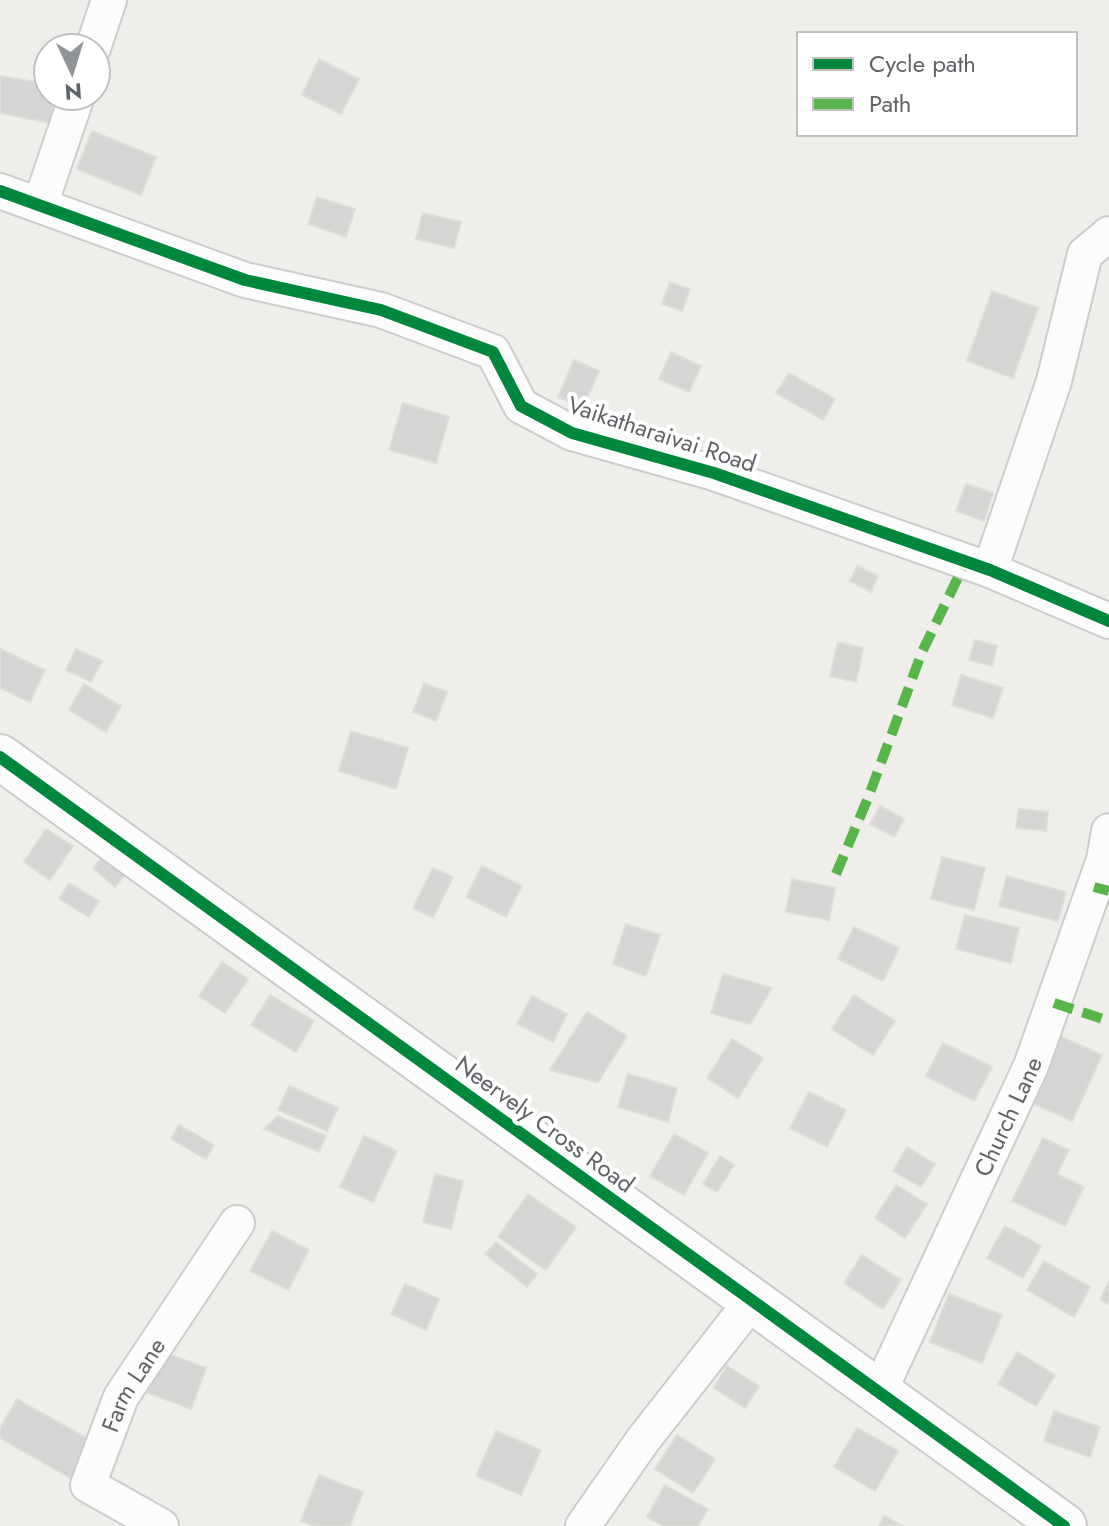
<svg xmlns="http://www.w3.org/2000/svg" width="1109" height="1526" font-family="Jost,sans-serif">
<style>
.building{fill:#d6d5d3;stroke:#deddd9;stroke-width:2}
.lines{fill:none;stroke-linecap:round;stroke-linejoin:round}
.street-casing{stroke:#cbcccc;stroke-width:38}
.secondary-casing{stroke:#cacacb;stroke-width:48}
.street{stroke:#fdfcfc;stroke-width:34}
.secondary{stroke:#fdfcfc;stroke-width:44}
.quiet{stroke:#58b549;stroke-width:10;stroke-dasharray:20 10;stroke-linecap:butt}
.cycleway-casing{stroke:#fff;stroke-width:17}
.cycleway{stroke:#00873e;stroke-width:12}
.labels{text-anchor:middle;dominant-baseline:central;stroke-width:8;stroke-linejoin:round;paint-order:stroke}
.street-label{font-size:24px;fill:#5f6368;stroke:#fff}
</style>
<rect width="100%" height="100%" fill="#efeeea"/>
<!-- building -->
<g class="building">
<path d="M319,59L359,79L341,114L302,95Z"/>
<path d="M0,76L48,84V96H55L50,123L0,113Z"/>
<path d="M92,131L156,157L141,195L77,169Z"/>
<path d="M317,197L355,209L346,237L308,224Z"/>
<path d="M423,213L461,222L454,248L416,239Z"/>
<path d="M670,282L690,289L682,311L662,304Z"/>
<path d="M992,291L1038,308L1013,378L967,361Z"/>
<path d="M671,352L701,366L689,392L659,379Z"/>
<path d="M574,360L599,371L583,408L558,397Z"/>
<path d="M789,373L835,399L823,420L776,393Z"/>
<path d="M403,403L449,417L436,463L389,450Z"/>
<path d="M966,484L993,493L984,521L956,511Z"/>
<path d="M857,566L878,576L871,592L850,581Z"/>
<path d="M975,640L997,646L992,666L969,660Z"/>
<path d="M838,642L863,648L856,682L830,676Z"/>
<path d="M0,649L45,670L30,702L0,688Z"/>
<path d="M76,649L102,661L91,682L66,670Z"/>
<path d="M961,675L1003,688L993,718L952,705Z"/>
<path d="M424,683L447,692L436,721L413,712Z"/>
<path d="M84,684L121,706L106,732L69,710Z"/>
<path d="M351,731L408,748L396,789L339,771Z"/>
<path d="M880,806L904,819L894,837L870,824Z"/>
<path d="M1019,809L1048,812L1046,831L1016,828Z"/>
<path d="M46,829L73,846L50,880L24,862Z"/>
<path d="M106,853L128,871L115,887L93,868Z"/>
<path d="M942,857L985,868L974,910L931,899Z"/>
<path d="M482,866L522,886L506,917L466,897Z"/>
<path d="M433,868L453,877L433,918L413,908Z"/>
<path d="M1007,876L1066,892L1058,921L999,906Z"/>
<path d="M792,879L835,888L829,920L786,912Z"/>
<path d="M69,883L99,901L89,917L59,899Z"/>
<path d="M965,915L1019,928L1011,963L956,949Z"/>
<path d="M626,924L660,935L646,976L613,964Z"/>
<path d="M854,927L899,948L883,981L838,959Z"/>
<path d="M222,962L248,979L225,1013L199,996Z"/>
<path d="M723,974L772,988L750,1024L711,1013Z"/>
<path d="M270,995L314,1021L296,1052L251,1025Z"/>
<path d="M854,995L895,1021L873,1055L832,1029Z"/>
<path d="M532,996L567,1014L553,1042L517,1024Z"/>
<path d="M587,1012L627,1036L598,1082L550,1070Z"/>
<path d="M1060,1036L1102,1055L1072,1121L1030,1102Z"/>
<path d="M732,1039L763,1058L738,1098L707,1078Z"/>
<path d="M943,1043L992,1067L974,1101L926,1076Z"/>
<path d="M628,1074L677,1088L668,1122L618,1107Z"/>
<path d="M289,1086L338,1108L327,1131L278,1110Z"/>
<path d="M809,1092L846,1110L827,1147L790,1128Z"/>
<path d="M278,1116L326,1136L319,1152L264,1129Z"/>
<path d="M179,1125L214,1145L206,1159L171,1139Z"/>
<path d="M674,1134L708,1153L684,1195L650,1176Z"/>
<path d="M364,1136L397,1151L373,1202L340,1187Z"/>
<path d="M1043,1138L1069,1150L1057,1174L1084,1187L1065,1226L1012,1201Z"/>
<path d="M907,1147L935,1164L921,1187L893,1171Z"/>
<path d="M720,1156L734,1165L717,1192L703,1184Z"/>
<path d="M435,1174L463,1181L451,1229L423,1222Z"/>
<path d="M896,1185L927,1204L905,1238L875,1218Z"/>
<path d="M528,1194L576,1227L546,1270L498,1237Z"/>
<path d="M1005,1226L1041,1246L1023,1278L987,1258Z"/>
<path d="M272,1231L309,1250L288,1290L250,1271Z"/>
<path d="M496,1242L537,1274L527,1287L485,1254Z"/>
<path d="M862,1255L901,1280L883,1309L844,1283Z"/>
<path d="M1044,1261L1090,1287L1074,1317L1027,1290Z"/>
<path d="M1109,1281V1304L1100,1300Z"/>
<path d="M405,1284L439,1299L426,1330L391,1314Z"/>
<path d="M949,1294L1002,1315L982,1363L930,1342Z"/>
<path d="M163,1352L206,1368L191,1409L148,1393Z"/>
<path d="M1017,1352L1055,1375L1036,1406L998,1384Z"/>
<path d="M727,1366L759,1386L745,1408L714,1388Z"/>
<path d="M17,1399L95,1443L74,1480L0,1438V1428Z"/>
<path d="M1054,1411L1100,1427L1090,1457L1044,1441Z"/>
<path d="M857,1428L898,1451L875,1491L834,1467Z"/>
<path d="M496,1431L541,1450L521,1495L476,1476Z"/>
<path d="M677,1435L715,1459L693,1493L655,1469Z"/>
<path d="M319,1475L363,1492L350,1526H316L301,1521Z"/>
<path d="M665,1485L708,1509L698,1526H664L647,1517Z"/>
<path d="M884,1516L903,1526H879Z"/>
</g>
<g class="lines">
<!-- street casing -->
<g class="street-casing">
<g id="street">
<path d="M93,48L109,0"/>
<path d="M0,191L245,280L381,310L493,352L521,406L572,433L714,473L990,570L1109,621"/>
<path d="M40,205L77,96"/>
<path d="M990,570L1054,381L1085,254L1109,234"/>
<path id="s1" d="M879,1392L1031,1066L1104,860L1109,831"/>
<path id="s2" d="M161,1526L88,1485L121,1397L237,1223"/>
<path d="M583,1526L643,1440L752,1301"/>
</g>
</g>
<!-- secondary casing -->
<g class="secondary-casing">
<path id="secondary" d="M0,757L1064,1526"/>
</g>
<!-- street -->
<use href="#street" class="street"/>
<!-- secondary -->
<use href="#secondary" class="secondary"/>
<!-- quiet -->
<g class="quiet">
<path d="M836,874L868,798L922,652L966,561"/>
<path d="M1094,887L1109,891"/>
<path d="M1054,1003L1109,1021"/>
</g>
<!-- cycleway casing -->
<g class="cycleway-casing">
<g id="cycleway">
<path d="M0,191L245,280L381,310L493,352L521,406L572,433L714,473L990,570L1109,621"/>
<path d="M0,757L1064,1526"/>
</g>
</g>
<!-- cycleway -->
<use href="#cycleway" class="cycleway"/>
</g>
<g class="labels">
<!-- street labels -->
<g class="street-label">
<text transform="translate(662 434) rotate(18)">Vaikatharaivai Road</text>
<text stroke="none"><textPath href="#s1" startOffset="304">Church Lane</textPath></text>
<text transform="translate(545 1124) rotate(36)">Neervely Cross Road</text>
<text stroke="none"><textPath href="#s2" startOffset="194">Farm Lane</textPath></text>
</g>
</g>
<!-- legend -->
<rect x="797" y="32" width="280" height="104" fill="#ffffff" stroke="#bfc1c3" stroke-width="2"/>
<rect x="813" y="58" width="40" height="12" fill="#00873e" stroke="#bfc1c3" stroke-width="2"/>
<text x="869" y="72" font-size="24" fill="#5f6368">Cycle path</text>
<rect x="813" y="98" width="40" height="12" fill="#58b549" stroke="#bfc1c3" stroke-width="2"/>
<text x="869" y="112" font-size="24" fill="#5f6368">Path</text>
<!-- north arrow -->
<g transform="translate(72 72) rotate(176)"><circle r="38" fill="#ffffff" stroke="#bfc1c3" stroke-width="2"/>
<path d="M0-6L14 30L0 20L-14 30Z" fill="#919496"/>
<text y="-12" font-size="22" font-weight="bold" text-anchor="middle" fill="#5f6368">N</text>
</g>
</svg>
